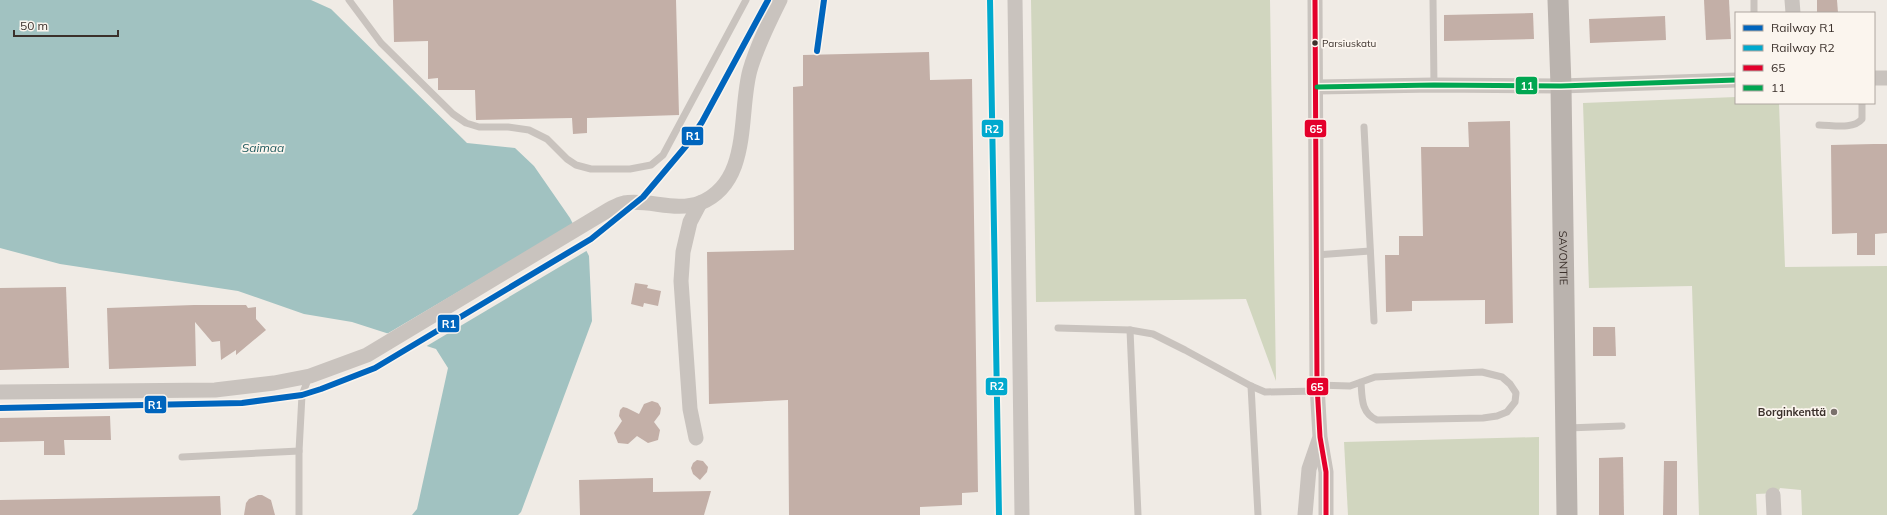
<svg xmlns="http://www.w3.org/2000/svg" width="1887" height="515" font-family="Mulish,sans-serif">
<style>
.green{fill:#d1d6bf}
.water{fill:#a1c2c1}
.pier{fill:#f0ebe5}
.building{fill:#c3afa7}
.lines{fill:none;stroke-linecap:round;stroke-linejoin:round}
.lane{stroke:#c9c3be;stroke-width:7}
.street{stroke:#c9c3be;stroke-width:15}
.secondary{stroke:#bab3ae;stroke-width:21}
.bus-1-casing{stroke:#fbf5ee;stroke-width:8}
.bus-2-casing{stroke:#fbf5ee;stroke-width:8}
.bus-1{stroke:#e4002b;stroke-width:5}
.bus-2{stroke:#00a651;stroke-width:5}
.rail-1-casing{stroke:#fbf5ee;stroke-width:9}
.rail-2-casing{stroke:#fbf5ee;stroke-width:9}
.rail-1{stroke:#0065bd;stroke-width:6}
.rail-2{stroke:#00a9ce;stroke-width:6}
.bus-dot{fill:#3b302b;stroke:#fbf5ee;stroke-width:1.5}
.poi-dot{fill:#7a716c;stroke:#fbf5ee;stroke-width:1.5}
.labels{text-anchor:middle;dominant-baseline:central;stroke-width:3.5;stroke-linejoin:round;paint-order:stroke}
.bus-label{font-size:10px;fill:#3b302b;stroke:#fbf5ee;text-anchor:start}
.street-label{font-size:11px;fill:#3b302b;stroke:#fbf5ee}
.poi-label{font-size:11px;font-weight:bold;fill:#3b302b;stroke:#fbf5ee;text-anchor:end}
.water-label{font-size:12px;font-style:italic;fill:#1f5a5e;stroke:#fbf5ee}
.line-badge{stroke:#fbf5ee;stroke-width:1.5}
.badge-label{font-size:11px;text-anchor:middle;font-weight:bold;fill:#fff}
</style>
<rect width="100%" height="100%" fill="#f0ebe5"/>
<!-- green -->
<g class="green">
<path d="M1031,0H1270L1276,381L1246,299L1036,302Z"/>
<path d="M1736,97V103H1779L1785,267L1887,266V515H1802L1801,490L1780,488L1778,493L1756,494L1757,515H1699L1692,286L1589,288L1583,103Z"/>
<path d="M1539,437V515H1348L1344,442Z"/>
</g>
<!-- water -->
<path class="water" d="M0,0H311L331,9L467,143L515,148L534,166L570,218L589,256L592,321L521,512L518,515H412L417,509L448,368L436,349L352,322L304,314L238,291L60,264L0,248Z"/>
<!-- pier -->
<path class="pier" d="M575,223L588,250L425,347L385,335Z"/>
<!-- building -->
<g class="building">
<path d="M393,0H676L679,115L587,118V133L573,134L572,118L476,120L475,90H438V78L428,79V41L394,42Z"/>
<path d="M1704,0H1729L1731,39L1706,40Z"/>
<path d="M1817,0H1837L1838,13H1817Z"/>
<path d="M1533,13L1534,39L1444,41V15Z"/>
<path d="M1665,16L1666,40L1590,43L1589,19Z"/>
<path d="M929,52L930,80L972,79L978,492L962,493V505L920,507V515H789L788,400L709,404L707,252L794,250L793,87L803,86V55Z"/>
<path d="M1510,121L1513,323L1485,324V300L1412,301V311L1386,312L1385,255H1399V236H1423L1421,147H1469L1468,122Z"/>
<path d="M1874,144H1887V233L1875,234V255H1857V233L1832,234L1831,145Z"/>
<path d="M635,283L648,285L647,288L661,291L658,306L644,303L643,307L631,304Z"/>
<path d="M66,287L69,368L0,370V288Z"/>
<path d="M194,305H246L248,308L256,307V319L266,330L236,355V350L221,360L220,341L212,342L195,322L196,366L109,369L107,308Z"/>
<path d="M1593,327H1615L1616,356H1593Z"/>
<path d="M652,401L658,403L661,408L660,414L654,422L660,430L658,440L648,443L637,436L628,444L618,443L614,433L622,421L619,416L620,410L623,407L627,408L639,414L644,404Z"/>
<path d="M110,416L111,440H64L65,455H44V441L0,442V418Z"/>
<path d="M1623,457L1624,515H1599V458Z"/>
<path d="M697,460L703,461L708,467L707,472L700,480L693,474L691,468L693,463Z"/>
<path d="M1664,461H1677V515H1663Z"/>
<path d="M653,478V492L711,491L704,515H580L579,480Z"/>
<path d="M258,495H262L271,500L275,515H244L246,503L249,499Z"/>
<path d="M220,496L221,515H0V500Z"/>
</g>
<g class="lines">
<!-- lane -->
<g class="lane">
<path d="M349,0L381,43L453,114L466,123L479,127H508L529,130L547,139L567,159L576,165L591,169H630L651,165L663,155L746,0"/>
<path d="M1433,0L1434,85"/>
<path d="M1754,13V0"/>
<path d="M1819,125C1832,125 1853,130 1862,119V103"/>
<path d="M1364,127L1374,321"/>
<path d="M1316,255L1370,251"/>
<path d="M1058,328L1130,330L1153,334L1185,350L1251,386L1265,392L1317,391"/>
<path d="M1130,330L1138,515"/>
<path d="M1317,385L1350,386L1375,377L1482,372L1502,377L1510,384L1516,393L1515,402L1507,412L1497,416L1483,418L1377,420C1361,413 1362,398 1361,382"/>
<path d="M1251,386L1258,515"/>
<path d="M1567,428L1622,426"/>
<path d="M182,457L299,451"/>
<path d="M299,515V451L302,395L309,377"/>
</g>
<!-- street -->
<g class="street">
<path d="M1015,0L1022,515"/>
<path d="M1315,0L1317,385L1320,437L1326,472V515"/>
<path d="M1792,0L1793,13"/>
<path d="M1874,78H1887"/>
<path d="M1317,87L1434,85L1561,86L1736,80"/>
<path d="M0,392L215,390L274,383L310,376L367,355L610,209C614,207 619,204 624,203C649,199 675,212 700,203C752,182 738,113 750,70C757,46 769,22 780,0"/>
<path d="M696,438L690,409L681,281L683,252L690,222L700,203"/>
<path d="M1773,495L1774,515"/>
<path d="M1305,515L1309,469L1319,440"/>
</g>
<!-- secondary -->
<path class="secondary" id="s1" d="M1558,0L1561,86L1567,515"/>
<!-- bus-1 casing -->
<g class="bus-1-casing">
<path id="bus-1" d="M1315,0L1317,385L1320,437L1326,472V515"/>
</g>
<!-- bus-2 casing -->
<g class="bus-2-casing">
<path id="bus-2" d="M1317,87L1434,85L1561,86L1736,80"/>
</g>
<!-- bus-1 -->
<use href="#bus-1" class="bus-1"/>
<!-- bus-2 -->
<use href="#bus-2" class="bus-2"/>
<!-- rail-1 casing -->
<g class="rail-1-casing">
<g id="rail-1">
<path d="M817,51L824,0"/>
<path d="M0,408L242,403L302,395L321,389L375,368L591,239L643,197L686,146L702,122L768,0"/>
</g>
</g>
<!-- rail-2 casing -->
<g class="rail-2-casing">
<path id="rail-2" d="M990,0L999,515"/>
</g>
<!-- rail-1 -->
<use href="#rail-1" class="rail-1"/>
<!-- rail-2 -->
<use href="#rail-2" class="rail-2"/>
</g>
<!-- markers -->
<circle class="bus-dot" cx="1315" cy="43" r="3.5"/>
<circle class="poi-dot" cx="1834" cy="412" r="4"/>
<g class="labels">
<!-- bus labels -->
<g class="bus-label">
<text x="1322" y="43">Parsiuskatu</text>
</g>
<!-- street labels -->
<g class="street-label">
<text stroke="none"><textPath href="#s1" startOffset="258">SAVONTIE</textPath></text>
</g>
<!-- poi labels -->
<g class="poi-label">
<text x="1826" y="412">Borginkenttä</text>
</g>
<!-- water labels -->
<g class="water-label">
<text x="263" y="147">Saimaa</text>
</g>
</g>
<g class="line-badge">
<rect x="1515" y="76" width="23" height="19" rx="4" fill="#00a651"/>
<rect x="981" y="119" width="23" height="19" rx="4" fill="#00a9ce"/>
<rect x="1304" y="119" width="23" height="19" rx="4" fill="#e4002b"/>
<rect x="681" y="126" width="23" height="20" rx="4" fill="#0065bd"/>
<rect x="437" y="314" width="23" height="19" rx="4" fill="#0065bd"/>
<rect x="985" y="377" width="23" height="19" rx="4" fill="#00a9ce"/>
<rect x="1306" y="377" width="23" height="19" rx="4" fill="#e4002b"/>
<rect x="144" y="395" width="23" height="19" rx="4" fill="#0065bd"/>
</g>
<g class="badge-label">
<text x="1527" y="90">11</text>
<text x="992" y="133">R2</text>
<text x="1316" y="133">65</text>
<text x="693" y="140">R1</text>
<text x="449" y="328">R1</text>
<text x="997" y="390">R2</text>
<text x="1317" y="391">65</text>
<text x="155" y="409">R1</text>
</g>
<!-- legend -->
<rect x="1735" y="12" width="140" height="92" fill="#fbf5ee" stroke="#aea6a0"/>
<rect x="1743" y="25" width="20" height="6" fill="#0065bd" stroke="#aea6a0"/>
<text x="1771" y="32" font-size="12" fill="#3b302b">Railway R1</text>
<rect x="1743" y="45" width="20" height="6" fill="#00a9ce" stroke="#aea6a0"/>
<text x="1771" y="52" font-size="12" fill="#3b302b">Railway R2</text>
<rect x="1743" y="65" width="20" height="6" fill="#e4002b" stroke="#aea6a0"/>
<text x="1771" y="72" font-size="12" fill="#3b302b">65</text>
<rect x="1743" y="85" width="20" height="6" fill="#00a651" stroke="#aea6a0"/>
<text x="1771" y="92" font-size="12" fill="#3b302b">11</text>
<!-- scale -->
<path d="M14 30v6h104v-6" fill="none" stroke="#3b302b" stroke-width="2"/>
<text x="20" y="30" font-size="12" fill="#3b302b" stroke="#fbf5ee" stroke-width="3" paint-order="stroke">50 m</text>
</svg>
